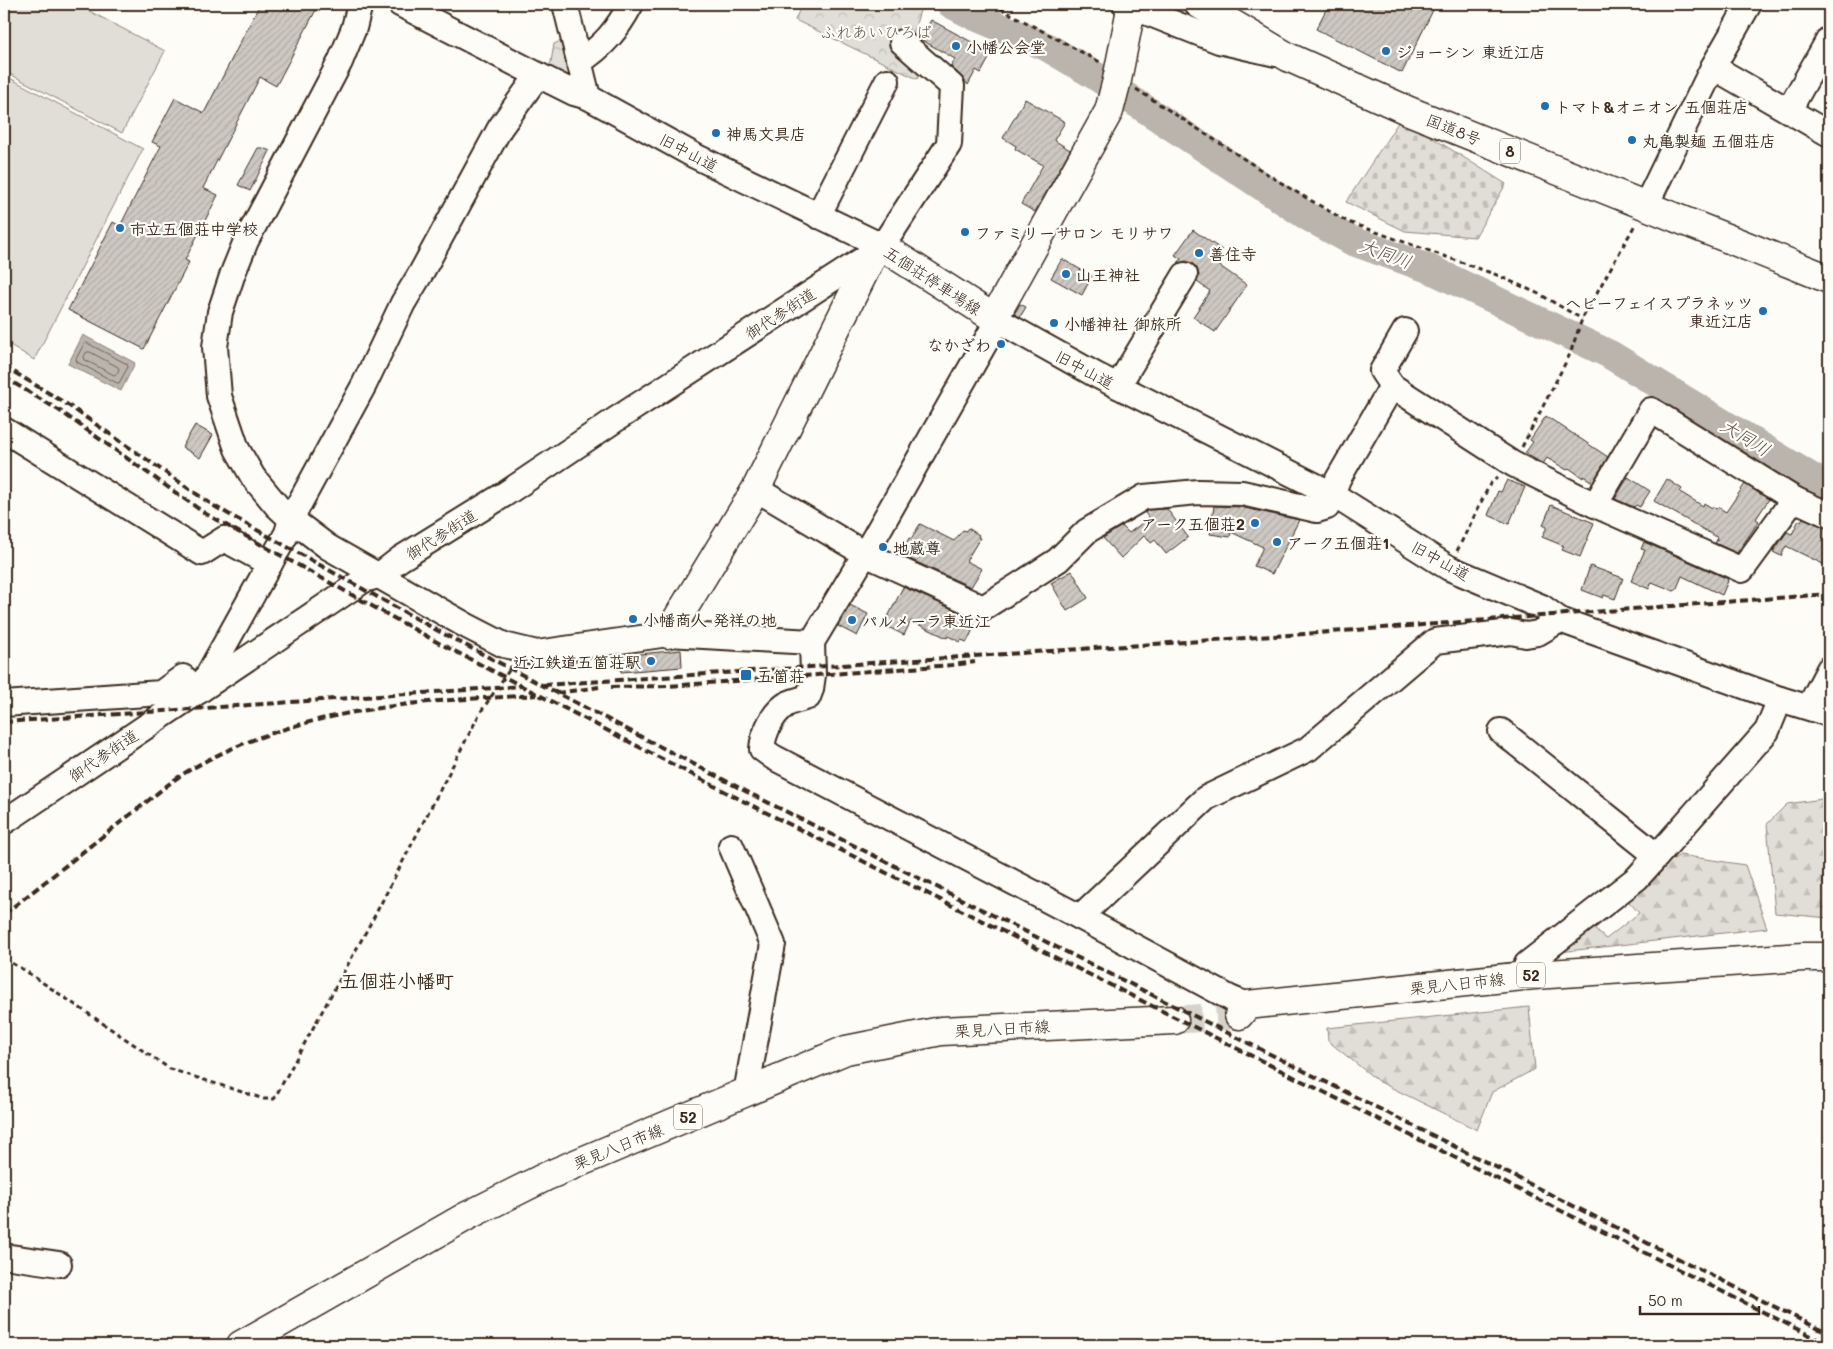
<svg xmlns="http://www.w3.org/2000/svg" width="1833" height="1349" font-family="Mali,'Klee One',sans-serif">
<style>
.forest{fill:url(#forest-firs);stroke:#8e847a}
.cemetery{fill:url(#cemetery-stones);stroke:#8e847a}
.park{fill:url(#park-crowns);stroke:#8e847a}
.pitch{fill:#e1ded7;stroke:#8e847a}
.water{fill:#bbb4ad;stroke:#887d74}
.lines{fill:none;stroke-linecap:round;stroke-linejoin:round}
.shore{stroke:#6e6157;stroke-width:1}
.river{stroke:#bbb4ad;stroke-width:29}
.building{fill:url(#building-hatch);stroke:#3b2a1e}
.major-tunnel{stroke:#d6d2cc;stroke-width:28;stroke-dasharray:28 14;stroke-linecap:butt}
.minor-casing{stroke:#3b2a1e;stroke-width:28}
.major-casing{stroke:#3b2a1e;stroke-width:31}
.highway-casing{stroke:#3b2a1e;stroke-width:31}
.path{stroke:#3b2a1e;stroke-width:3;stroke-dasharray:5 4;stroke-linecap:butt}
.minor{stroke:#fdfcf7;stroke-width:24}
.major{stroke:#fdfcf7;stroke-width:28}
.highway{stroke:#fdfcf7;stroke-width:28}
.rail{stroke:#3b2a1e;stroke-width:4;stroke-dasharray:8 4;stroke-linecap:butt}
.poi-dot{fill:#1f6fb2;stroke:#fdfcf7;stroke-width:2}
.labels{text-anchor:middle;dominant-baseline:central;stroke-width:4.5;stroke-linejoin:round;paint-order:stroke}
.shield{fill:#fdfcf7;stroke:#75695f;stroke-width:1}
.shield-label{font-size:15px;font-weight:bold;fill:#3b2a1e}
.park-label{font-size:16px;fill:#64574c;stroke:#fdfcf7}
.poi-label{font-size:16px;font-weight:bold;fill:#3b2a1e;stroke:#fdfcf7;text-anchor:start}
.street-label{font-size:16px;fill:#3b2a1e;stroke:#fdfcf7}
.water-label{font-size:18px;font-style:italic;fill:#615349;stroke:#fdfcf7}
.quarter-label{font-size:19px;font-weight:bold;fill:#3b2a1e;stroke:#fdfcf7}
</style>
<defs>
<pattern id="forest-firs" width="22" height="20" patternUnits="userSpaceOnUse" patternTransform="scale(1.25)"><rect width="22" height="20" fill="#e1ded7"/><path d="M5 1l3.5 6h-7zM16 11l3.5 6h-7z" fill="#c2bfb8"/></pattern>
<pattern id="cemetery-stones" width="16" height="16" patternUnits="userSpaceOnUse" patternTransform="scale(1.25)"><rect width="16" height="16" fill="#e1ded7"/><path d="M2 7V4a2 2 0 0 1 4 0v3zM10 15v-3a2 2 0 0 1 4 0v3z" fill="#c2bfb8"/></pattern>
<pattern id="park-crowns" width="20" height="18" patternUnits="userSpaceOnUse" patternTransform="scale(1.25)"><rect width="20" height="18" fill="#e1ded7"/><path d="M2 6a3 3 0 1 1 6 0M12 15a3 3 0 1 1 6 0" fill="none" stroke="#c2bfb8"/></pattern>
<pattern id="building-hatch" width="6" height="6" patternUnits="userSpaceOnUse" patternTransform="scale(1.25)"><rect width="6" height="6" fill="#cdc8c2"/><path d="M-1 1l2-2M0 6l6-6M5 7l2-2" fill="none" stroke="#b1aca6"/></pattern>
</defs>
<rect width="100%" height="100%" fill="#fdfcf7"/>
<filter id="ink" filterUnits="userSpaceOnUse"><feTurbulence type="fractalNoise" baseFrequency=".02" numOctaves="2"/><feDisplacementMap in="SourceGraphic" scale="10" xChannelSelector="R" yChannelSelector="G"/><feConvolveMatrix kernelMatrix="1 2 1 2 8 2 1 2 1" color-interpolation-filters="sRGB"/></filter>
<g filter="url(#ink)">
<!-- forest -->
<g class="forest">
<path d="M1829,798V857L1827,859L1829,860V918L1775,913L1767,824L1787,804Z"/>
<path d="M1680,855L1745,865L1767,928L1542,954L1584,920L1606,939L1639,913L1620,892Z"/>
<path d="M1529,1007L1535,1069L1492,1092L1477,1130L1378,1081L1328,1041L1327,1028Z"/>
</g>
<!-- cemetery -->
<path class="cemetery" d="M1401,118L1506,184L1475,237L1405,231L1346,202Z"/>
<!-- park -->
<g class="park">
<path d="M802,4H922L912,37L925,68L917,79L795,20Z"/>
<path d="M568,38L578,83L545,74L551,62L554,44Z"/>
</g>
<!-- pitch -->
<g class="pitch">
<path d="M4,4H76L165,51L122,133L4,71Z"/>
<path d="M4,75L143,149L34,360L4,341Z"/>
</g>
<!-- water -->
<path class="water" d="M83,335L135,363L121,391L68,364Z"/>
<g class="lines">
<!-- shore -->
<g class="shore">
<path d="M87,343L127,364L128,367L119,383H117L77,362L76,359L84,344Z"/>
<path d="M87,352H90L118,367L119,369L117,374L114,375L85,360L84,357Z"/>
</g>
<!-- river -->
<path class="river" d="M951,4L974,16L1047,47L1091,73L1307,216L1352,241L1430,269L1609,354L1829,488"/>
</g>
<!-- building -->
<g class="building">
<path d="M260,4H319L276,86L260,77L203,188L218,195L185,260L189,262L144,349L68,310L113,222L120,226L161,146L152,142L175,98L204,113Z"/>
<path d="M1329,4H1436L1402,73L1316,29Z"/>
<path d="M931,20L992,53L981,73L976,70L968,85L961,76L951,67L955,59L920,39Z"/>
<path d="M1025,99L1065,122L1054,140L1070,150L1035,212L1021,204L1043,165L1015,149L1016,146L1003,138Z"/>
<path d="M258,148H263L270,151L250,191L238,185Z"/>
<path d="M1193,230L1222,250L1214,262L1247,285L1215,332L1193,317L1210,291L1197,282L1199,275L1197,268L1192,264L1186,261L1178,263L1181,259L1175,255Z"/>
<path d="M1062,259L1092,276L1082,295L1051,278Z"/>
<path d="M1020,304L1026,307L1020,317L1014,314Z"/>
<path d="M1546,416L1608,457L1593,482L1583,476V478L1569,468L1567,470L1547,458L1543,464L1525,453L1533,442L1530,440Z"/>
<path d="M195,425L213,435L200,458L182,447Z"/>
<path d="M1628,477L1650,491L1640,507L1636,505L1634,507L1615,499Z"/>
<path d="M1667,479L1682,489L1680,492L1703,506L1704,503L1712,508L1713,507L1716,509L1718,507L1726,512L1745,484L1769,499L1756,519L1759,521L1737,553L1715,543L1718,538L1654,501Z"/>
<path d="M1507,480L1525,487L1509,524L1488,515L1498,491L1501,492Z"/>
<path d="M1551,505L1594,523L1580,557L1562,550L1564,546L1542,537L1547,527L1543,525Z"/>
<path d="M1214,506L1240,507L1299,520L1272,574L1254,566L1263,547L1231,532L1230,537L1210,534Z"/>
<path d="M1167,509L1188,537L1166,554L1155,540L1151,543L1145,535L1121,558L1103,538L1122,526L1129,533L1149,518L1145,513L1148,510Z"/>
<path d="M1803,518L1829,529V567L1786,546L1781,556L1773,552L1787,532L1792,534L1799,520L1801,521Z"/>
<path d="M920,524L954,541L963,530L966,531L968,528L979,535L978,537L980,538L966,561L982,569L971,587L901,555L909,538L911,539Z"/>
<path d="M1644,542L1728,579L1727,581H1728L1722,595L1682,576L1676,590L1674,591L1652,582L1649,589L1631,581L1645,550L1641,549Z"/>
<path d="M1590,566L1623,578L1615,599L1604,595L1603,598L1582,590Z"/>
<path d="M1072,571L1088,598L1067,611L1051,583Z"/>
<path d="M903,587L959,612L957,617L975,625L967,642L961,640L960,642L948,636L947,638L911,621L904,635L884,625Z"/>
<path d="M850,605L868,614L857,636L838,626Z"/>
<path d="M681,650L682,667L621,672L619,656Z"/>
</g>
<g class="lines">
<!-- major-tunnel -->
<path class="major-tunnel" d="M1174,1020L1239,1015"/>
<!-- minor casing -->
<g class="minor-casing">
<g id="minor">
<path d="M360,4L354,28L340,62L246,241L233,273L220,312L215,347L219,396L237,449L253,477L277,506L291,519L328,547L467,626L504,645L537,653L668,634L812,642"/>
<path d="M400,4L538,75L574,93L588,97"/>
<path d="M565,4L588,97L695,156L878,244"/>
<path d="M1125,4L1219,41L1276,54"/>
<path d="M579,62C604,46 617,30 631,4"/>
<path d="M1713,67L1829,134"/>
<path d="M1789,110L1829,39"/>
<path d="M1646,205L1713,67L1749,4"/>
<path d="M818,216L887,81"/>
<path d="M994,318L1096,375L1332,494L1449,568L1542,607L1560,620L1780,699L1829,714"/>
<path d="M994,318V327L865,554L812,642L813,675L811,689L808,697C800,700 790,701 784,706C772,715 763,734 762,749L773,757L1080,917"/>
<path d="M1118,386L1185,275"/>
<path d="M1392,386L1382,371L1405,331"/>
<path d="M4,430L202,553L224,539L270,564"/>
<path d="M756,489L865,554L983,608L1058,560L1087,531L1144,497L1198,492L1242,493L1317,510L1327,507L1338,479L1392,386L1513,464L1595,505L1742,570L1794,499L1829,515"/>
<path d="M1595,505L1651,410L1794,499"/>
<path d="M4,704L161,693L183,677L199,691L287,533L291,519L364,385L403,303L421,273L500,128L538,75"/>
<path d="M1809,707L1829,669"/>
<path d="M1501,731L1657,856L1767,731L1780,699"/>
<path d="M4,822L364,580L378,576L400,559L505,494L615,420L865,258L878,244L887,239L949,144L952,86L902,42"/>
<path d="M731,846L773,944L746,1093"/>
<path d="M1522,976L1527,964L1637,878L1657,856"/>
<path d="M1247,1005L1230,998L1080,917L1206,798L1308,749L1435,641L1511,632L1526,635L1538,633L1560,620"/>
<path d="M4,1256L59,1264"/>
</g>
</g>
<!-- major casing -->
<g class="major-casing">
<g id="major">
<path d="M668,634L756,489L878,244L994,318L1109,111L1117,80L1132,4"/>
<path d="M1239,1015L1247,1005L1534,975L1803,957H1829"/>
<path d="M241,1345L467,1216L547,1176L846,1050L941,1031L1174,1020"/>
</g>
</g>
<!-- highway casing -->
<g class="highway-casing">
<path id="highway" d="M1199,4L1288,57L1409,111L1829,279"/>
</g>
<!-- path -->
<g class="path">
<path d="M992,4L1100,62"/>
<path d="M1136,89L1286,186L1348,222L1497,275L1541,295L1582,319"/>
<path d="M1522,447L1570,354L1582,319L1636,223"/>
<path d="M1457,551L1490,484L1498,477"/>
<path d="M4,959L24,970L170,1069L264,1099H274L374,917L480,713L512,666"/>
</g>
<!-- minor -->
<use href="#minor" class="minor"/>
<!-- major -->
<use href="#major" class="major"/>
<!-- highway -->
<use href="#highway" class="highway"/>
<!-- rail -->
<g class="rail">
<path d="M4,366L65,403L214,506L442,633L753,795L1829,1334"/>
<path d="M4,377L60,411L206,514L437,642L747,803L1829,1345"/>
<path d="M543,685L1304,634L1829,594"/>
<path d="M611,687L668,686L952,665L975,662"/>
<path d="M557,693L599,687"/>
<path d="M4,722L523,686"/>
<path d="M4,914C48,880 91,845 135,811C151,799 166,785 183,774C248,734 326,714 402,705C446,699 492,698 537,695"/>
</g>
</g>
</g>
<!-- markers -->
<g class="poi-dot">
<circle cx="956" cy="46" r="5"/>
<circle cx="1386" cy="51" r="5"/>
<circle cx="1545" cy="106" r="5"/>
<circle cx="716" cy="133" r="5"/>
<circle cx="1632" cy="140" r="5"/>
<circle cx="120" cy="228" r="5"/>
<circle cx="965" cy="232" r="5"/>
<circle cx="1199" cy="253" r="5"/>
<circle cx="1066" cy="274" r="5"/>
<circle cx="1763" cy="311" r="5"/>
<circle cx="1054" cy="323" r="5"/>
<circle cx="1001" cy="344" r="5"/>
<circle cx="1255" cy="523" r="5"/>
<circle cx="1277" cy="542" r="5"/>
<circle cx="883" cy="547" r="5"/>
<circle cx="633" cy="619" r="5"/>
<circle cx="852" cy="620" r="5"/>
<circle cx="651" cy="661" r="5"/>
<rect x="740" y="669" width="12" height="12" rx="2.5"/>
</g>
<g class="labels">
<!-- shield labels -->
<g class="shield">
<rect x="1500" y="138.5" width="20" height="25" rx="4"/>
<rect x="1517" y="962.5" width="28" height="25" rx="4"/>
<rect x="674" y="1104.5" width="28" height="25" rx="4"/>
</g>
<g class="shield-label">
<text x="1510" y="151">8</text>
<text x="1531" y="975">52</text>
<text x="688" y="1117">52</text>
</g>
<!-- park labels -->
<g class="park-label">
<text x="876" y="31">ふれあいひろば</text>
</g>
<!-- poi labels -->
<g class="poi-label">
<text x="966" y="46">小幡公会堂</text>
<text x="1396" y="51">ジョーシン 東近江店</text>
<text x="1555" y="106">トマト&amp;オニオン 五個荘店</text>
<text x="726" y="133">神馬文具店</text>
<text x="1642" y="140">丸亀製麺 五個荘店</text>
<text x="130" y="228">市立五個荘中学校</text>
<text x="975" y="232">ファミリーサロン モリサワ</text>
<text x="1209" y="253">善住寺</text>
<text x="1076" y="274">山王神社</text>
<text x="1753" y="302" text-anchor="end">ヘビーフェイスプラネッツ<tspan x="1753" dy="18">東近江店</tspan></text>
<text x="1064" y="323">小幡神社 御旅所</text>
<text x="991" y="344" text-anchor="end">なかざわ</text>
<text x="1245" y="523" text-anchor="end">アーク五個荘2</text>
<text x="1287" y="542">アーク五個荘1</text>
<text x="893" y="547">地蔵尊</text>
<text x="643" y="619">小幡商人 発祥の地</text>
<text x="862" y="620">パルメーラ東近江</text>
<text x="641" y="661" text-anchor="end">近江鉄道五箇荘駅</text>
<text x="757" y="675">五箇荘</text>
</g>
<!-- street labels -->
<g class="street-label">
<text transform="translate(1454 129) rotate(22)">国道8号</text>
<text transform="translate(689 152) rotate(28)">旧中山道</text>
<text transform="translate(933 280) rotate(33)">五個荘停車場線</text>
<text transform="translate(780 313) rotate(-33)">御代参街道</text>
<text transform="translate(1085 369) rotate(28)">旧中山道</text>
<text transform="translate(441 534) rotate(-32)">御代参街道</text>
<text transform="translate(1441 560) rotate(29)">旧中山道</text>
<text transform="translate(103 755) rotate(-34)">御代参街道</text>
<text transform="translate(1457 983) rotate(-6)">栗見八日市線</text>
<text transform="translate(1002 1028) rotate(-3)">栗見八日市線</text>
<text transform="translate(618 1146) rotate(-22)">栗見八日市線</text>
</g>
<!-- water labels -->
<g class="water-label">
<text transform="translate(1386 253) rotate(20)">大同川</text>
<text transform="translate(1746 437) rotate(31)">大同川</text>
</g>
<!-- quarter labels -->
<g class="quarter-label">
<text x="397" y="980">五個荘小幡町</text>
</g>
</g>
<!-- margin -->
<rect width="1833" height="1349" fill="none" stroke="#fdfcf7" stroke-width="20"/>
<rect x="10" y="10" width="1813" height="1329" fill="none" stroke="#3b2a1e" stroke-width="2" filter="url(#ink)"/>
<!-- scale -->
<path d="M1640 1306v8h119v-8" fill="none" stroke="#3b2a1e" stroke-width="2.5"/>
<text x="1648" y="1306" font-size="15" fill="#3b2a1e" stroke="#fdfcf7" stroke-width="4" paint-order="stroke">50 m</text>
</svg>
